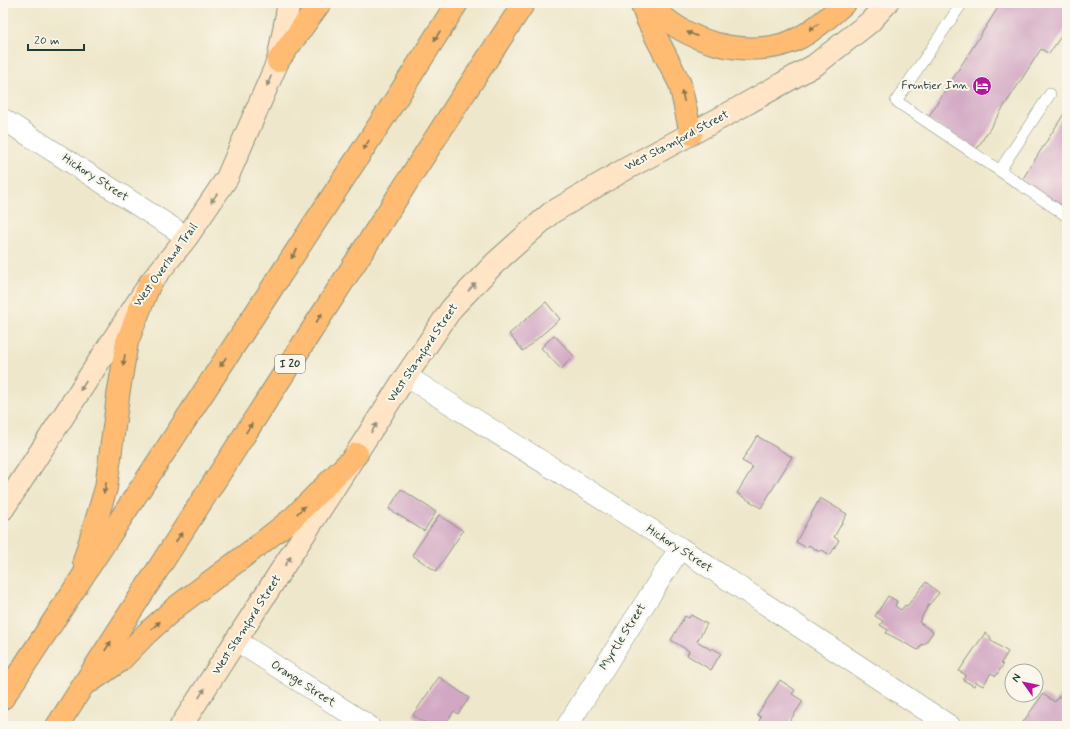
<svg xmlns="http://www.w3.org/2000/svg" width="1070" height="729" font-family="Mynerve,sans-serif">
<style>
.building{fill:#d2a7c3}
.lines{fill:none;stroke-linecap:round;stroke-linejoin:round}
.lane-casing{stroke:#869280;stroke-width:12}
.street-casing{stroke:#869280;stroke-width:22}
.secondary-casing{stroke:#869280;stroke-width:24}
.highway-casing{stroke:#869280;stroke-width:24}
.lane{stroke:#fff;stroke-width:11}
.street{stroke:#fff;stroke-width:21}
.secondary{stroke:#ffe4c6;stroke-width:22}
.highway{stroke:#febb71;stroke-width:22}
.oneway{fill:#83764f}
.oneway2{fill:#8f907d}
.labels{text-anchor:middle;dominant-baseline:central;stroke-width:4;stroke-linejoin:round;paint-order:stroke}
.shield{fill:#fbf7ec;stroke:#61756b;stroke-width:1}
.shield-label{font-size:11px;font-weight:bold;fill:#1f3d34}
.poi-label{font-size:12px;fill:#1f3d34;stroke:#fbf7ec;text-anchor:end}
.street-label{font-size:12px;fill:#1f3d34;stroke:#fbf7ec}
</style>
<rect width="100%" height="100%" fill="#fbf7ec"/>
<filter id="ink" filterUnits="userSpaceOnUse"><feTurbulence type="fractalNoise" baseFrequency=".025" numOctaves="2"/><feDisplacementMap in="SourceGraphic" scale="8" xChannelSelector="R" yChannelSelector="G"/><feConvolveMatrix kernelMatrix="1 2 1 2 8 2 1 2 1" color-interpolation-filters="sRGB"/></filter>
<filter id="wash" filterUnits="userSpaceOnUse"><feTurbulence type="fractalNoise" baseFrequency=".012" numOctaves="4" result="noise"/><feDisplacementMap in="SourceGraphic" scale="16" xChannelSelector="R" yChannelSelector="G"/><feGaussianBlur stdDeviation="0.9" result="paint"/><feColorMatrix in="noise" values="0 0 0 0 0 0 0 0 0 0 0 0 0 0 0 0 0 1.4 0 .05"/><feComposite in="paint" operator="in"/></filter>
<g filter="url(#wash)">
<rect width="100%" height="100%" fill="#eee7cb"/>
<g id="blocks">
<!-- building -->
<g class="building">
<path d="M1001,3H1067V27L1049,54L1041,49L976,150L927,119Z"/>
<path d="M1067,109V209L1022,180Z"/>
<path d="M546,302L560,319L523,351L509,334Z"/>
<path d="M554,335L574,356L561,369L541,348Z"/>
<path d="M757,436L792,457L761,508L737,493L753,467L742,461Z"/>
<path d="M401,489L436,512L424,531L389,509Z"/>
<path d="M820,498L847,514L834,537L839,540L830,555L822,550L820,552L809,545L807,548L796,542Z"/>
<path d="M439,515L463,531L436,571L412,555Z"/>
<path d="M926,582L939,593L928,606L919,622L933,632L924,645L922,644L918,650L886,633L888,630L880,625L883,621L875,616L888,596L897,601L895,606L901,610L905,605L907,606Z"/>
<path d="M691,615L707,624L697,641L711,650L712,648L721,653L711,670L687,655L689,651L671,640L685,616L689,618Z"/>
<path d="M985,633L991,637L990,640L1008,652L1001,663L1003,665L996,676L991,673L983,686L976,682L974,686L963,680L966,675L959,671Z"/>
<path d="M439,677L469,698L458,714L454,711L444,726H430L413,715Z"/>
<path d="M780,680L795,690L792,694L803,701L790,721L792,723L790,726H768L759,721L761,717L757,715Z"/>
<path d="M1043,694L1055,702L1059,696L1067,702V719L1062,726H1042L1039,724L1038,726H1023L1021,725Z"/>
</g>
</g>
</g>
<g filter="url(#ink)">
<use href="#blocks" fill-opacity="0" stroke="#869280" stroke-width="1"/>
<g class="lines">
<!-- lane casing -->
<g class="lane-casing">
<g id="lane">
<path d="M962,3L896,101L1067,216"/>
<path d="M1000,170L1050,94"/>
</g>
</g>
<!-- street casing -->
<g class="street-casing">
<g id="street">
<path d="M3,119L187,237"/>
<path d="M406,376L680,548L950,726"/>
<path d="M237,641L369,726"/>
<path d="M567,726L680,548"/>
</g>
</g>
<!-- secondary casing -->
<g class="secondary-casing">
<g id="secondary">
<path d="M3,509L150,283L187,237L227,178L278,61L289,3"/>
<path d="M181,726L406,376L452,308L495,263L551,213L624,170L737,109L815,65L870,22L887,3"/>
</g>
</g>
<!-- highway casing -->
<g class="highway-casing">
<g id="highway">
<path d="M641,3L647,19L680,84L691,134"/>
<path d="M650,3C681,43 753,62 799,38C815,30 831,15 845,3"/>
<path d="M278,61L320,3"/>
<path d="M84,561L106,488L118,396L127,342L150,283"/>
<path d="M91,681L120,661L147,633L176,607L255,548L293,518L357,454"/>
<path d="M3,698L396,99L457,3"/>
<path d="M57,726L458,103L524,3"/>
</g>
</g>
<!-- lane -->
<use href="#lane" class="lane"/>
<!-- street -->
<use href="#street" class="street"/>
<!-- secondary -->
<use href="#secondary" class="secondary"/>
<!-- highway -->
<use href="#highway" class="highway"/>
</g>
<!-- one-way arrows -->
<defs><path id="oneway-solid" d="M-6-.8H1V-3.2L6.5 0L1 3.2V.8H-6Z"/></defs>
<g class="oneway">
<use href="#oneway-solid" transform="translate(814 27) rotate(144)"/>
<use href="#oneway-solid" transform="translate(692 34) rotate(-159)"/>
<use href="#oneway-solid" transform="translate(437 36) rotate(122)"/>
<use href="#oneway-solid" transform="translate(683 96) rotate(-102)"/>
<use href="#oneway-solid" transform="translate(366 145) rotate(123)"/>
<use href="#oneway-solid" transform="translate(294 254) rotate(123)"/>
<use href="#oneway-solid" transform="translate(319 318) rotate(-57)"/>
<use href="#oneway-solid" transform="translate(124 360) rotate(100)"/>
<use href="#oneway-solid" transform="translate(223 362) rotate(123)"/>
<use href="#oneway-solid" transform="translate(249 428) rotate(-57)"/>
<use href="#oneway-solid" transform="translate(105 488) rotate(103)"/>
<use href="#oneway-solid" transform="translate(301 510) rotate(-44)"/>
<use href="#oneway-solid" transform="translate(179 537) rotate(-57)"/>
<use href="#oneway-solid" transform="translate(156 625) rotate(-42)"/>
<use href="#oneway-solid" transform="translate(108 646) rotate(-57)"/>
</g>
<g class="oneway2">
<use href="#oneway-solid" transform="translate(269 81) rotate(113)"/>
<use href="#oneway-solid" transform="translate(214 198) rotate(125)"/>
<use href="#oneway-solid" transform="translate(472 287) rotate(-47)"/>
<use href="#oneway-solid" transform="translate(83 386) rotate(123)"/>
<use href="#oneway-solid" transform="translate(374 428) rotate(-58)"/>
<use href="#oneway-solid" transform="translate(288 561) rotate(-57)"/>
<use href="#oneway-solid" transform="translate(202 693) rotate(-57)"/>
</g>
</g>
<!-- icons -->
<defs>
<g id="hotel-disc" transform="scale(1)"><circle r="9.5" fill="#b5179e" stroke="#fbf7ec"/><path d="M-6-4.5h1.5V1H6V5H4.5V3h-9V5H-6ZM-4 0a1.8 1.8 0 1 1 3.6 0ZM.5 0V-2.5h3Q6-2.5 6 0Z" fill="#fff"/></g>
</defs>
<g fill-rule="evenodd">
<use href="#hotel-disc" x="982" y="86"/>
</g>
<g class="labels">
<!-- shield labels -->
<rect class="shield" x="275" y="355" width="30" height="18" rx="3"/>
<g class="shield-label">
<text x="290" y="364">I 20</text>
</g>
<!-- poi labels -->
<g class="poi-label">
<text x="968" y="86">Frontier Inn</text>
</g>
<!-- street labels -->
<g class="street-label">
<text transform="translate(677 141) rotate(-28)">West Stamford Street</text>
<text transform="translate(95 178) rotate(33)">Hickory Street</text>
<text transform="translate(166 265) rotate(-54)">West Overland Trail</text>
<text transform="translate(423 353) rotate(-56)">West Stamford Street</text>
<text transform="translate(679 549) rotate(33)">Hickory Street</text>
<text transform="translate(247 625) rotate(-57)">West Stamford Street</text>
<text transform="translate(623 637) rotate(-58)">Myrtle Street</text>
<text transform="translate(303 684) rotate(33)">Orange Street</text>
</g>
</g>
<!-- margin -->
<rect width="1070" height="729" fill="none" stroke="#fbf7ec" stroke-width="16"/>
<!-- north arrow -->
<g transform="translate(1024 683) rotate(303)"><circle r="19" fill="#fbf7ec" stroke="#a3ada2"/>
<path d="M0-3L7 15L0 10L-7 15Z" fill="#b5179e"/>
<text y="-6" font-size="11" font-weight="bold" text-anchor="middle" fill="#1f3d34">N</text>
</g>
<!-- scale -->
<path d="M28 44v6h56v-6" fill="none" stroke="#1f3d34" stroke-width="2"/>
<text x="34" y="44" font-size="12" fill="#1f3d34" stroke="#fbf7ec" stroke-width="3" paint-order="stroke">20 m</text>
</svg>
